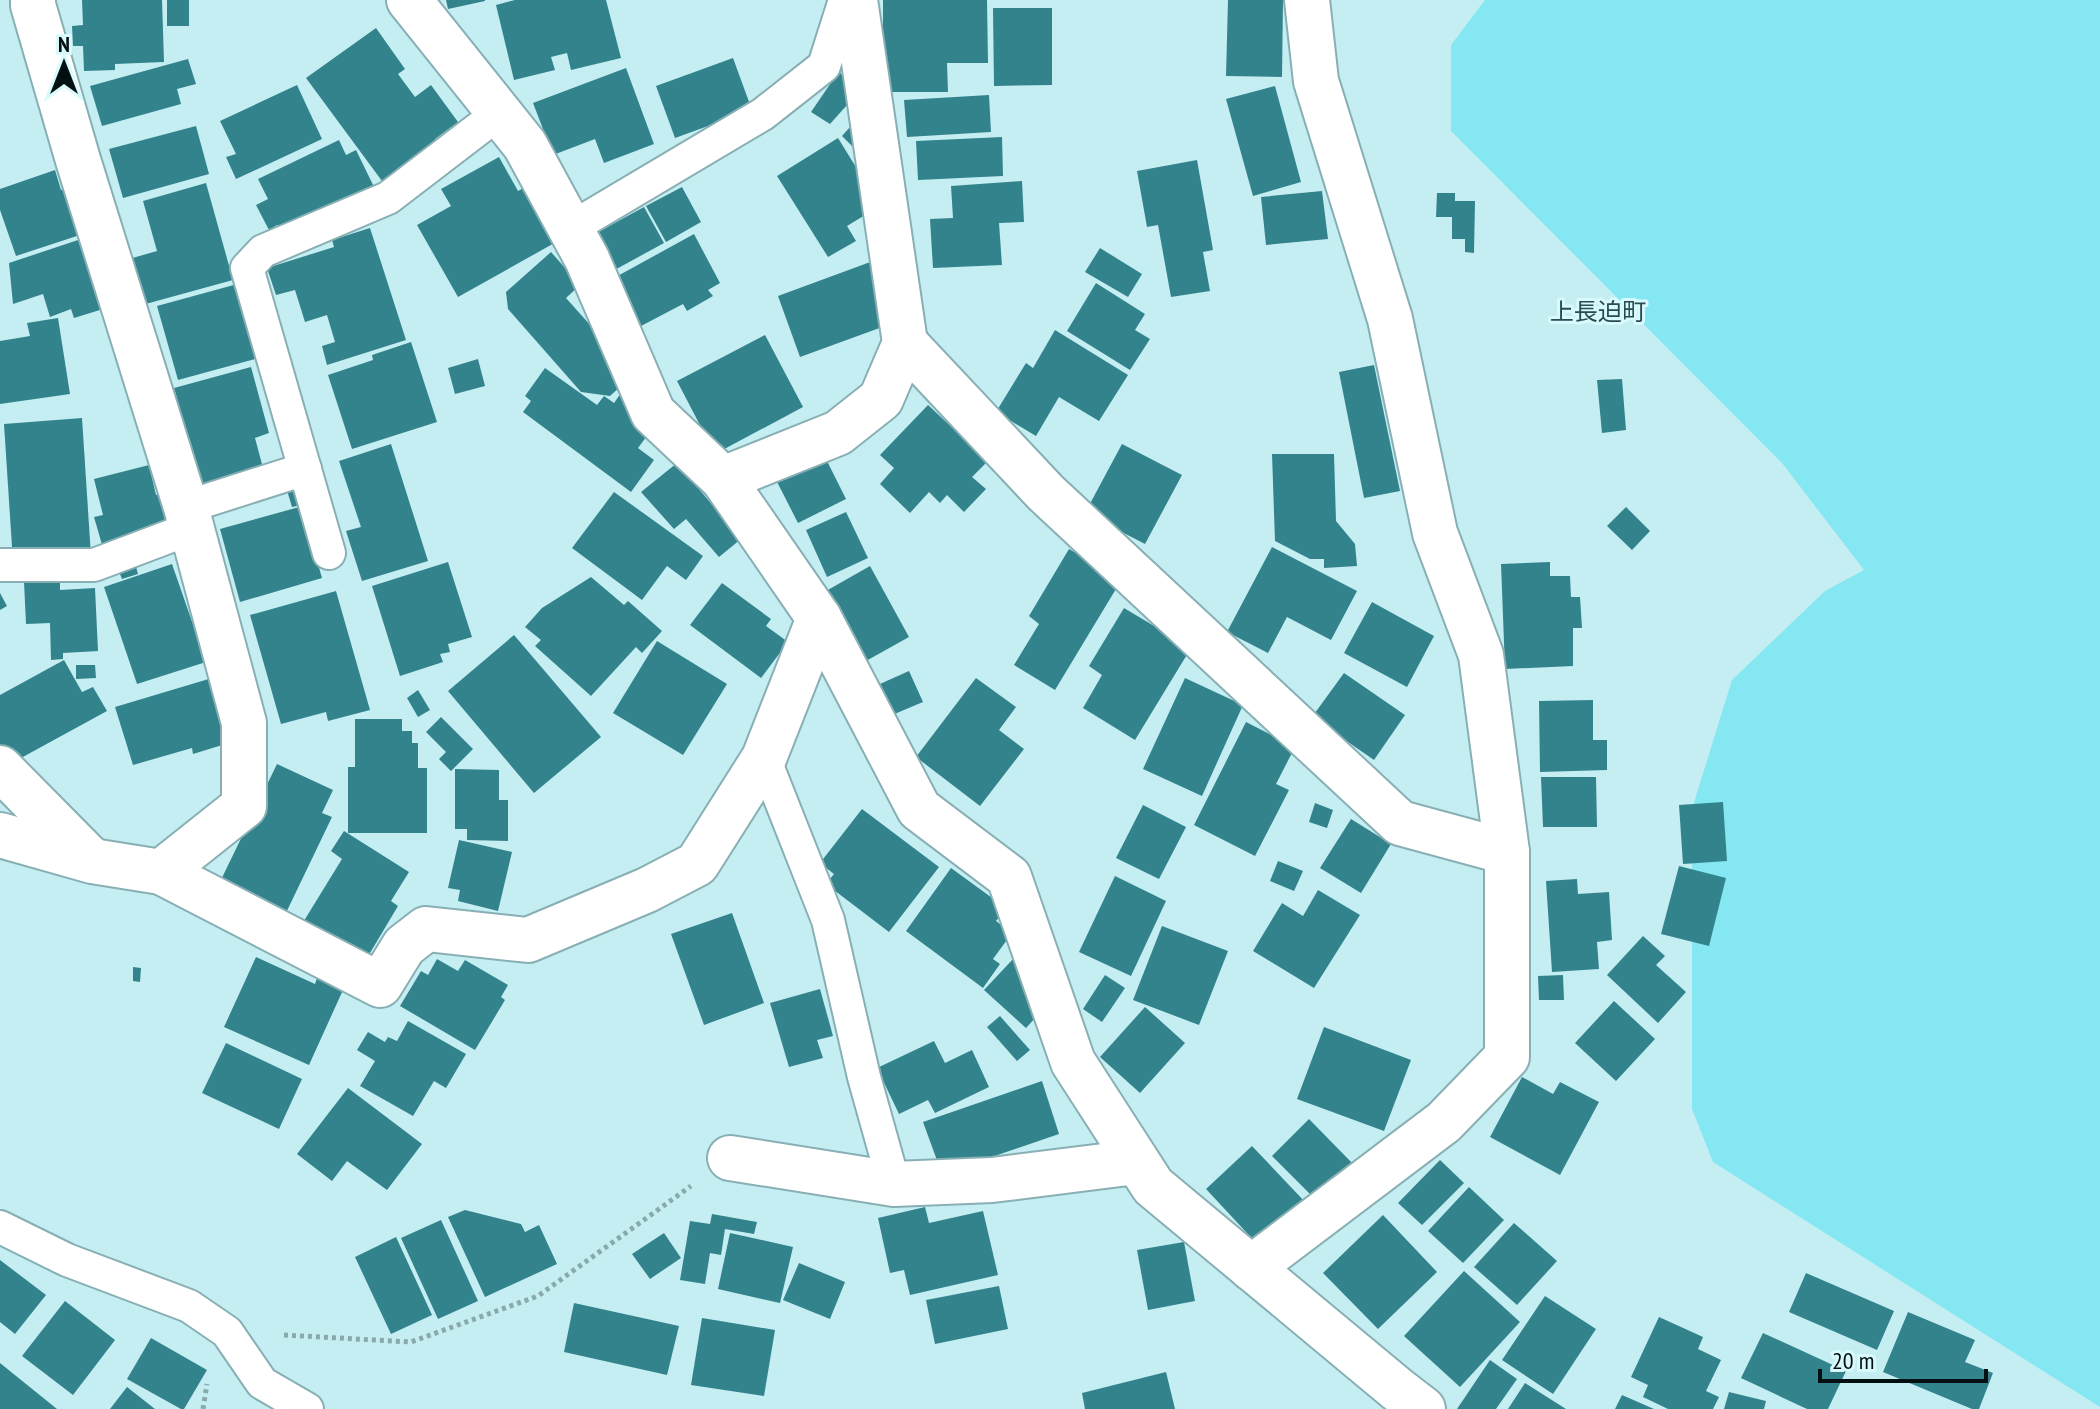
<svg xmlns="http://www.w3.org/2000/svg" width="2100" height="1409" font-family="'PT Sans Narrow','Noto Sans JP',sans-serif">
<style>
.green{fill:#84e7f2}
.building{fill:#33838c}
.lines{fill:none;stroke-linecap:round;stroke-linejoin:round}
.service-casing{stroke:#88afb4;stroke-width:36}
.minor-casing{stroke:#88afb4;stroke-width:48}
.path{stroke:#89a9ad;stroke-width:5;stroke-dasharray:4 4;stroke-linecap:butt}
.service{stroke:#fff;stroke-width:32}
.minor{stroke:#fff;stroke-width:44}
.labels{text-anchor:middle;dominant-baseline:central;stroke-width:6;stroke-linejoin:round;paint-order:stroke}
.neighbourhood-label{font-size:24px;fill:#284c51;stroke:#d9fafd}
</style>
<rect width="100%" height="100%" fill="#c5eef3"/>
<!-- green -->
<path class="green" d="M1485,0H2100V1407L1713,1162L1692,1109V809L1732,680L1825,591L1864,570L1782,463L1451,131V45Z"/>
<!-- building -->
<g class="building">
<path d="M82,0H162L164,62L115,64V70L84,71L83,46H73L72,26L83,25Z"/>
<rect x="167" y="0" width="22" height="26"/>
<path d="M446,0H485V1L448,9Z"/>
<path d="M515,0H606L621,58L571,70L567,53L551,57L555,70L514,80L496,5Z"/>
<path d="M883,0H987L988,63H947L948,92H883Z"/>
<path d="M1228,0H1283L1282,77L1226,76Z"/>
<path d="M993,8H1052V85L994,86Z"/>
<path d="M376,28L405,69L398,74L415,97L431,85L458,122L435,139L437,143L382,181L306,78Z"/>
<path d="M733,58L752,110L675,138L656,86Z"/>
<path d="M188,59L196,84L177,89L181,104L102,126L90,86Z"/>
<path d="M626,68L654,144L604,163L595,139L553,155L533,103Z"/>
<path d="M839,71L856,95L830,124L811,112Z"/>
<path d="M297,85L322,139L236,179L226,157L236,154L220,121Z"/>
<path d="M1275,86L1301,182L1253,196L1226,99Z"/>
<path d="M989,95L991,132L907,137L904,100Z"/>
<path d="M857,119L856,150L842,136Z"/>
<path d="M196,126L209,174L123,198L109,149Z"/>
<path d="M1002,137L1003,176L918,180L916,141Z"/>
<path d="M838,138L880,206L847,226L856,241L828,257L777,176Z"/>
<path d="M339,140L346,155L356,150L375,189L282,234L277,225L269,230L256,205L268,199L258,179Z"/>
<path d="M499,157L518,191L527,186L558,241L458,297L417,225L451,206L441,189Z"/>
<path d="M1197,160L1213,250L1203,252L1210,291L1171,297L1158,225L1147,227L1137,171Z"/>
<path d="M55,170L61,190L73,186L89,232L16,256L0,210V189Z"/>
<path d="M1022,181L1024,222L999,223L1002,265L933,268L930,219L953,218L951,186Z"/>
<path d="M206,183L233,280L142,305L129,259L157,251L143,201Z"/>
<path d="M682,187L701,222L666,242L646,206Z"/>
<path d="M1322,191L1328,239L1266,245L1261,197Z"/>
<path d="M1437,193H1455V201H1475L1474,253L1465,252V239H1452V217H1436Z"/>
<path d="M644,207L664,243L611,272L591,236Z"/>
<path d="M370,228L406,340L327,365L322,346L335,342L327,315L305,322L295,290L276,295L267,268L334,247L332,240Z"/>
<path d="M694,234L720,283L708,290L713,296L687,311L683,304L641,326L614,278Z"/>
<path d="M90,236L103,309L74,318L71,309L50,317L43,294L13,304L9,263Z"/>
<path d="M1100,248L1142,274L1128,297L1085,272Z"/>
<path d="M551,252L580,285L566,298L634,374L610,396L581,392L508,309L506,292Z"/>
<path d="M873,261L896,322L800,357L778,296Z"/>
<path d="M241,283L262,357L178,380L157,306Z"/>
<path d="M1096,283L1145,314L1135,330L1150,339L1130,370L1067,331Z"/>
<path d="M58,318L70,394L0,404V341L30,336L27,323Z"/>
<path d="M1055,330L1128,375L1099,421L1059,397L1036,436L996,412L1026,363L1033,368Z"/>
<path d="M765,335L803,407L715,454L677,381Z"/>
<path d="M411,342L437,422L352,449L328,375L373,360L372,355Z"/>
<path d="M478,359L485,386L455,394L448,368Z"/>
<path d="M1374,365L1400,491L1364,498L1339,372Z"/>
<path d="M251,367L269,433L255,438L263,468L202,485L174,388Z"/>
<path d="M545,368L597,405L604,396L614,403L621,393L658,421L638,448L654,460L631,492L523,412L531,401L525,396Z"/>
<path d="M1622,379L1626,430L1602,433L1597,380Z"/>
<path d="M928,405L988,461L972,477L986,489L964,512L947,495L940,503L929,492L910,513L880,484L894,468L880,455Z"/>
<path d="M82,418L91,556L13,562L4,424Z"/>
<path d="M391,444L428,561L362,581L346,531L361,527L339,461Z"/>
<path d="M1122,444L1182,475L1145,544L1085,513Z"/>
<path d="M823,453L846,499L798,523L774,476Z"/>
<path d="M1272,454H1334L1336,521L1355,544L1357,566L1324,568V559H1310L1275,541Z"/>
<path d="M677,463L741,539L719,557L686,519L674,529L641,492Z"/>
<path d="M149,465L156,495L166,492L176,529L103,548L94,517L103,515L94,479Z"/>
<path d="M300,483L306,504L292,507L286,487Z"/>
<path d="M614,492L703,556L686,580L667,566L642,600L572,548Z"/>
<path d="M310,504L312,543L322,578L240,602L220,529Z"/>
<path d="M1626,507L1650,531L1632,550L1607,526Z"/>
<path d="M846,512L868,558L827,577L806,530Z"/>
<path d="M1272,547L1357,591L1331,640L1287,617L1268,653L1227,632Z"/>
<path d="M1069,549L1122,579L1055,690L1014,665L1039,624L1029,616Z"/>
<path d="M448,562L472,637L448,644L450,652L440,654L443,662L400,676L372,586Z"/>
<path d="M1550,562V576H1570L1571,597H1580L1582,628H1573V666L1505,669L1501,564Z"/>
<path d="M135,563L138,574L122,579L118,569Z"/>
<path d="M172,564L206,662L137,684L104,587Z"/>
<path d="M870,566L909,637L866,661L826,591Z"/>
<path d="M591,577L624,605L628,601L662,631L642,653L636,647L591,696L535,646L541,640L525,627L542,608Z"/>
<path d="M60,580V590L95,588L98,651L63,653V659L51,660L50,623L26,624L24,582Z"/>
<path d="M722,583L771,619L766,626L788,642L761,678L690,625Z"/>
<path d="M336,591L370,710L328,721L326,712L281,724L250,615Z"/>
<path d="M0,593L7,606L0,610Z"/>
<path d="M1372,602L1434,636L1407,687L1344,653Z"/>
<path d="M1124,608L1191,648L1135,740L1083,708L1102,675L1089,666Z"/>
<path d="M514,635L601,737L534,793L448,691Z"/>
<path d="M657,641L727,684L683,755L613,713Z"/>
<path d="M64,660L82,692L93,687L107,711L10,764L0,745V695Z"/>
<path d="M76,665H95L96,678L76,679Z"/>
<path d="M909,671L923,702L885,718L871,688Z"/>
<path d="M1344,673L1405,715L1374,760L1312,717Z"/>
<path d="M212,678L232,742L193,754L192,748L133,765L115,707Z"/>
<path d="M976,678L1016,707L999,730L1024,749L980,806L916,757Z"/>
<path d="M1185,678L1243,705L1202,796L1143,769Z"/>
<path d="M418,690L430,710L418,717L407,698Z"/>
<path d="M1593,700V740H1607V770L1540,772L1539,701Z"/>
<path d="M441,717L473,749L451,771L439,759L446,752L426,732Z"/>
<path d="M355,719H402V731H412V743H418V768H427V833H348V767H355Z"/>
<path d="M1246,722L1295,747L1276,784L1289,790L1255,856L1194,825Z"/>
<path d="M277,764L333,790L322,813L332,817L284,917L218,886Z"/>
<path d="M455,769L499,770V800H508V841L467,840V829H455Z"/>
<path d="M1541,777H1596L1597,827H1543Z"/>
<path d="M1723,802L1727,861L1683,864L1679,805Z"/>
<path d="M1315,803L1333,810L1327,828L1309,822Z"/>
<path d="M1143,805L1186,827L1159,879L1116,858Z"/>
<path d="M862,809L939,867L889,932L826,884L834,874L820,863Z"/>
<path d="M1351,819L1391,844L1361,893L1320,868Z"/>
<path d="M344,831L409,872L391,901L398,906L364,963L302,924L342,859L331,851Z"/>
<path d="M459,840L512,852L498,911L458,901L460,890L448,888Z"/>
<path d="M1278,861L1303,871L1294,891L1270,881Z"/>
<path d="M1679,866L1726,878L1709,946L1661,934Z"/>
<path d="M951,868L1006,908L996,921L1012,933L993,959L1000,964L983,988L906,931Z"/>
<path d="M1115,876L1166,901L1131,976L1079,952Z"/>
<path d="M1577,879L1578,894L1609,892L1612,940L1597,942L1599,969L1552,972L1546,881Z"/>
<path d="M1318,890L1360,915L1314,988L1253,951L1282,903L1303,916Z"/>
<path d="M732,913L764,1003L704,1025L671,934Z"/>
<path d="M1162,926L1228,951L1199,1025L1133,1000Z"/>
<path d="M1643,936L1665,956L1656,965L1686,992L1658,1023L1607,975Z"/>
<path d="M256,957L315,984L317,978L343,990L309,1065L224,1027Z"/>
<path d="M1014,958L1047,1005L1026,1028L984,990Z"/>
<path d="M437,959L458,971L465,960L508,985L501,997L505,1000L475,1050L400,1006L421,971L428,975Z"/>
<path d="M133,967L141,968L140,982L133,981Z"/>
<path d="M1105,975L1125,988L1102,1022L1083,1009Z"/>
<path d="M1563,975L1564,1000H1539L1538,976Z"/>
<path d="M820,989L833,1036L817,1040L823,1058L789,1067L770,1003Z"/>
<path d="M1614,1001L1655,1039L1616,1081L1575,1043Z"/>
<path d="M1145,1007L1185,1043L1140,1093L1100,1057Z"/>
<path d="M1000,1016L1030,1050L1017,1061L987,1027Z"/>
<path d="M408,1021L466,1054L446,1088L434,1081L413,1116L360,1086L375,1061L357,1050L368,1032L385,1042L388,1037L397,1041Z"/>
<path d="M1324,1027L1411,1060L1384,1131L1297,1099Z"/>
<path d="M934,1041L945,1063L972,1050L989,1087L935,1113L928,1100L899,1114L877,1068Z"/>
<path d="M226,1043L302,1079L279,1129L202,1093Z"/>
<path d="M1522,1077L1553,1094L1560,1082L1599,1102L1560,1175L1490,1137Z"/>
<path d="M1042,1081L1059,1134L942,1174L923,1122Z"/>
<path d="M348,1088L422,1144L387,1190L347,1161L332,1181L297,1154Z"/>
<path d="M1309,1119L1355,1166L1318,1202L1272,1156Z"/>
<path d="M1252,1146L1306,1203L1260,1247L1206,1189Z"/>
<path d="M1440,1160L1464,1183L1422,1225L1398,1203Z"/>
<path d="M1469,1187L1504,1220L1463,1263L1428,1231Z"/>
<path d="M925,1207L929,1223L983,1211L998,1275L910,1295L904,1270L890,1273L878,1218Z"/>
<path d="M465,1210L521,1224L525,1232L539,1225L557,1264L485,1297L448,1217Z"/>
<path d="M712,1214L757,1222L754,1234L725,1229L721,1255L710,1253L705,1284L680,1280L690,1221L710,1224Z"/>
<path d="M1383,1215L1437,1272L1378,1329L1323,1273Z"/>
<path d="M441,1220L478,1301L438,1319L401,1238Z"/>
<path d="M1514,1223L1557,1261L1517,1305L1474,1267Z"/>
<path d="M664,1233L681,1258L650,1279L632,1254Z"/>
<path d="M730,1233L793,1247L780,1303L718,1289Z"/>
<path d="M396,1237L432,1315L391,1334L355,1257Z"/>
<path d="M1184,1242L1195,1301L1148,1310L1137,1250Z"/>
<path d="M0,1260L46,1295L15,1334L0,1322Z"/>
<path d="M799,1263L845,1282L830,1319L783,1300Z"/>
<path d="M1464,1271L1520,1322L1460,1387L1404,1336Z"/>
<path d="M1806,1273L1894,1311L1877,1350L1789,1312Z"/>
<path d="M999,1286L1008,1329L935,1344L926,1300Z"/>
<path d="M1545,1296L1596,1329L1553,1394L1502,1360Z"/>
<path d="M65,1301L115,1340L73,1395L22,1356Z"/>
<path d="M574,1303L679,1326L667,1375L564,1352Z"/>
<path d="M1908,1312L1975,1340L1965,1362L1993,1373L1979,1409H1972L1883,1372Z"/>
<path d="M1659,1317L1703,1337L1698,1349L1721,1360L1706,1391L1719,1397L1713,1409H1668L1643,1397L1648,1385L1631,1377Z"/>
<path d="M702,1318L775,1330L764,1396L691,1385Z"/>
<path d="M1763,1333L1846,1371L1828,1409H1807L1741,1378Z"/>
<path d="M151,1338L207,1370L184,1409H181L127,1379Z"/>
<path d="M1490,1360L1517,1379L1496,1409H1457Z"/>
<path d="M0,1363L57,1409H0Z"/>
<path d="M1166,1372L1175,1409H1085L1082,1393Z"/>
<path d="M1525,1383L1566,1409H1508Z"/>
<path d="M127,1387L155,1409H110Z"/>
<path d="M1729,1392L1766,1401L1764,1409H1724Z"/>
<path d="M1622,1395L1654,1409H1615Z"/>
</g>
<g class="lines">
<!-- service casing -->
<g class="service-casing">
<g id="service">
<path d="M571,228L763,114L824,66L845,0"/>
<path d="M186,507L305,469"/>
<path d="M329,553L247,268L263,251L388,198L499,113"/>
<path d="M0,565H94L192,528"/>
<path d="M764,758L828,920L864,1077L894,1184"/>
<path d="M0,1227L67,1260L189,1306L227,1332L262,1383L307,1409"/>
</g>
</g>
<!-- minor casing -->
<g class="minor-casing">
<g id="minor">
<path d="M409,0L525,145L587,259L653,413L723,479L819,618L919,809L1009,877L1073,1062L1153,1186L1397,1389L1423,1409"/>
<path d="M905,343L1046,493L1400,823L1507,852"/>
<path d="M723,479L838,433L881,399L905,343L855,0"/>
<path d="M0,768L90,859"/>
<path d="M0,835L92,861L161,872L244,806V723L186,507L78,160L33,5V0"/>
<path d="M161,872L380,985L404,946L426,929L528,940L647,890L697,864L764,758L819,618"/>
<path d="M730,1158L894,1184L992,1180L1136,1162"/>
<path d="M1251,1268L1444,1122L1507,1057V852L1481,655L1435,533L1390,319L1316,81L1307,0"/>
</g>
</g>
<!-- path -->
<g class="path">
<path d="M284,1335L411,1342L538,1296L691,1186"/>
<path d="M203,1409L207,1384"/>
</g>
<!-- service -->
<use href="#service" class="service"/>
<!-- minor -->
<use href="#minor" class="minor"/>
</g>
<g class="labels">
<!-- neighbourhood labels -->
<g class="neighbourhood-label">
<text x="1598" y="311">上長迫町</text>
</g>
</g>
<!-- north arrow -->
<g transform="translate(64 64)" stroke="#d9fafd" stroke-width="6" paint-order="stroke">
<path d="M0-6L14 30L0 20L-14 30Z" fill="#031011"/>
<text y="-12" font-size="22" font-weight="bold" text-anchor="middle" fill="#031011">N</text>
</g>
<!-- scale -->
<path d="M1820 1369v12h166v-12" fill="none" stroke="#031011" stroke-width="4"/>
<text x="1832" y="1369" font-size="24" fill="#031011" stroke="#d9fafd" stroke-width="6" paint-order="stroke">20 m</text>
</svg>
